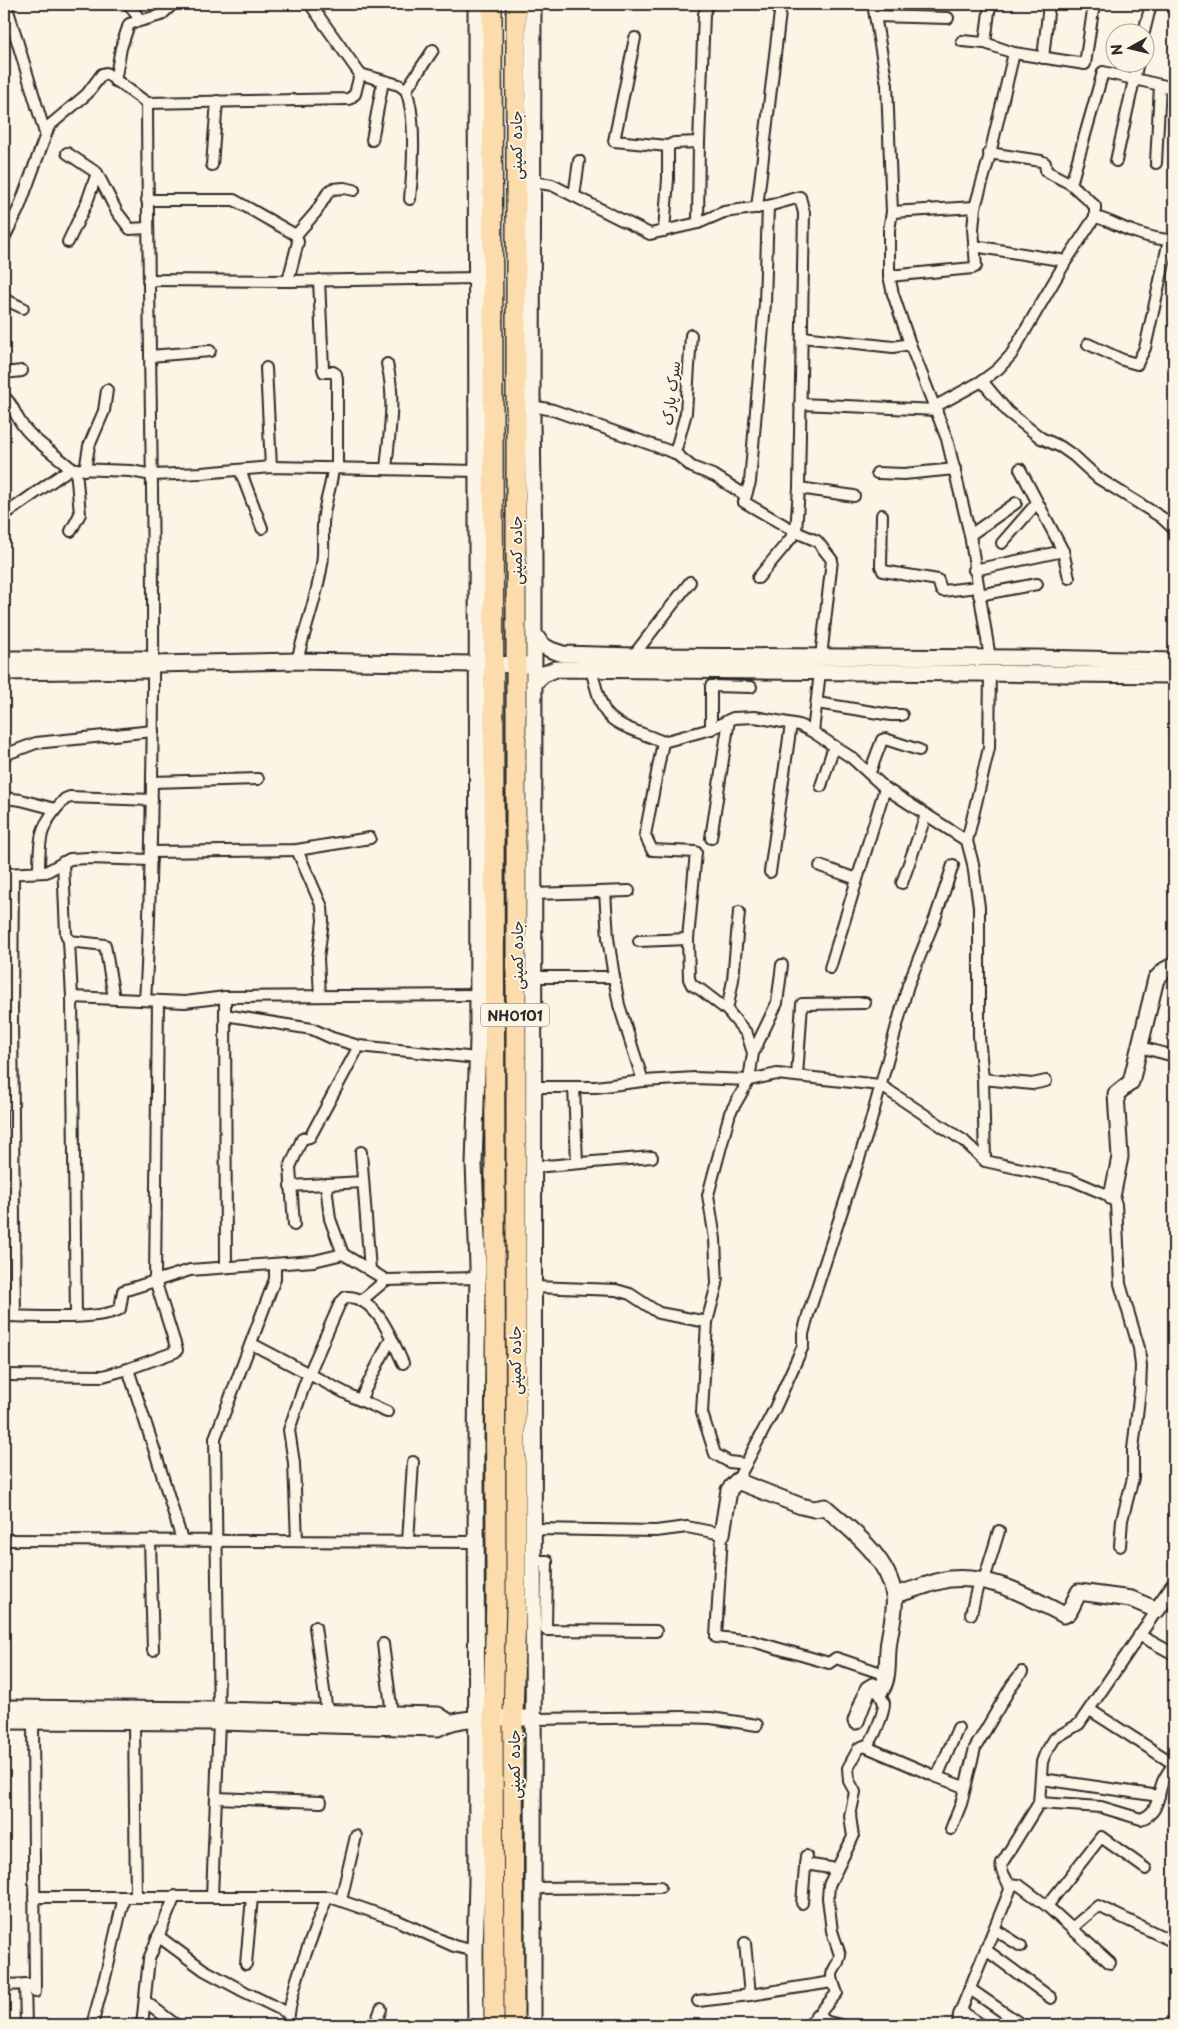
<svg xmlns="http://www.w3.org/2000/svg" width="1178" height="2029" font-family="'Playpen Sans','Playpen Sans Arabic',sans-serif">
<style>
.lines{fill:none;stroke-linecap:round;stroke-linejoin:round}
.street-casing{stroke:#2b2b2b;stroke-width:14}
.secondary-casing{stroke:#2b2b2b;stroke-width:19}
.highway-casing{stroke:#2b2b2b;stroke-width:22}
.street{stroke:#fcf5e5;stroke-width:10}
.secondary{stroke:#fcf5e5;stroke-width:15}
.highway{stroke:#fcdcac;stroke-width:19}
.labels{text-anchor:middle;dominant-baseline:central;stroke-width:4;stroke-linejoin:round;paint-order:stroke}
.shield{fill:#fcf5e5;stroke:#6a6863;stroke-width:1}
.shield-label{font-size:14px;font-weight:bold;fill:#2b2b2b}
.street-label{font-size:15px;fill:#2b2b2b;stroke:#fcf5e5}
</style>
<rect width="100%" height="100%" fill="#fcf5e5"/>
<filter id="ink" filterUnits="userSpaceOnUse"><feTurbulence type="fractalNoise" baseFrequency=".02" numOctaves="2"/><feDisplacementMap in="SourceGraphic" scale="10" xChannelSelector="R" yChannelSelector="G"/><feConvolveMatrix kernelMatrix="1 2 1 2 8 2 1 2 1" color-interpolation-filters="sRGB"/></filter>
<g filter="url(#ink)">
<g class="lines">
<!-- street casing -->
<g class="street-casing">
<g id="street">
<path d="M6,4L45,133"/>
<path d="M129,4L140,20"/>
<path d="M873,4L887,85L892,212L889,230V276L893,294L910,344L947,439L970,535L990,658"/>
<path d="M875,16L948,18"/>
<path d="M1144,32L1151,4"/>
<path d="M635,38L614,141L668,146L674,143L699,142"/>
<path d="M962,41L985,43L1014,53L1085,64L1094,4"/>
<path d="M985,43L990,4"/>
<path d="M1043,58L1049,4"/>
<path d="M360,74L399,85L406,90C417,119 413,169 410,199"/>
<path d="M115,81L121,48L129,24L161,15L173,4"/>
<path d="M406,90L433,50"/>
<path d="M372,140L383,81"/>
<path d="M67,153L97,173L117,212L130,229L147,228"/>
<path d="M1116,161L1138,62"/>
<path d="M1156,163L1160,85"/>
<path d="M212,165L217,101"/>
<path d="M533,182L552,185L650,234L698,223L724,212L768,206L800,197L804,213L799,488L796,532L758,578"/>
<path d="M1071,184L1103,72L1174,88"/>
<path d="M574,196L579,161"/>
<path d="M147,200H234L296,235L298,242L288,281"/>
<path d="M768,206L765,303L750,482L744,502L796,532L817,541L832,560L821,657"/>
<path d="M757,208L781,4"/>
<path d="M892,212L975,207"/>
<path d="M1095,217C1109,220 1119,227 1132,231C1145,236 1160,240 1174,240"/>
<path d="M698,223L699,142L704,14L708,4"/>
<path d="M664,231L668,179V146"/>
<path d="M296,235L316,212L327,194L332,189L344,188L354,190"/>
<path d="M4,238L19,208L49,126L87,94L102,74L106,73L147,103L349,99L355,94L360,74L310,4"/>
<path d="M68,242L87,202L97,173"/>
<path d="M974,246L1066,261"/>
<path d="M889,276L973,268L976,266L973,229L975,207L988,162L1014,53"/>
<path d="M148,280L288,281L478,278"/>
<path d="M319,280L323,369L324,372H333L336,374L337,379V468"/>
<path d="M4,299L23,308"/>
<path d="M802,337L893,347L910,344"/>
<path d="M1088,344L1123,360L1137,364L1145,348L1169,240"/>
<path d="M150,356L210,351"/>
<path d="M266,368L271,467"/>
<path d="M4,373L22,371"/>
<path d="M982,381L1008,412L1041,438L1061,447L1074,456L1098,478L1161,517L1174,529"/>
<path d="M4,397C11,401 14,412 19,420C30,439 54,453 71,468L76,469L131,471L152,475L202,473L271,467L478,471"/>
<path d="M800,404L937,410"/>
<path d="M532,406L553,410L675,453L692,467L715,476L745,495"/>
<path d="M936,406L982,381L998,369L1011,355L1066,261L1095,217V206L1071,184L1046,171L1045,163L1041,161L989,153"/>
<path d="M675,453L686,413L691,335"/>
<path d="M386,469C389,435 396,398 387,364"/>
<path d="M1020,469L1063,551L1069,578"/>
<path d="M85,470L89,446L104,411L107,390"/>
<path d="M240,470L262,528"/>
<path d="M877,473L904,474L955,469"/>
<path d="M799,488L854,496"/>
<path d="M4,515L71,468"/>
<path d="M882,515L881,566L883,571L938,580L941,590L943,591L978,587"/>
<path d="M71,531L80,514L76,469"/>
<path d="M970,535L1016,503"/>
<path d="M1002,543L1036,504"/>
<path d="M974,570L1063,551"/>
<path d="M979,595L1037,584"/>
<path d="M633,656L690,582"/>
<path d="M297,661C305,628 317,597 322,564C325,547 321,531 324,514C326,498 332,484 333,468"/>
<path d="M591,670C595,682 598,700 605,711C614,727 647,734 663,742L711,729L733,718L755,717L799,725L813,732L852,758L885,788L967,841"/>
<path d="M817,703L891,715H902"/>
<path d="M711,729V686L751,687"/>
<path d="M813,732L820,672"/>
<path d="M663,742L645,835L652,850L696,852L688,939L689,979L692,985L701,990L727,1010L747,1034L753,1053L749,1080L730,1113L708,1195L715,1239L717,1284L707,1322L702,1413L715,1454L729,1462L746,1464"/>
<path d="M4,755L36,743L153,731"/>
<path d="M870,772L882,740L885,739L919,750"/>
<path d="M152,782L258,779"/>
<path d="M821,786L834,746"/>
<path d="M4,798L21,800L55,809"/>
<path d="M711,838L729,720"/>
<path d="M297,850L322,907L323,921L318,958L320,996"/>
<path d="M151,852L297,850L370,838"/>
<path d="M63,862L66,934L69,941L72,997L76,1316"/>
<path d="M820,866L857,879"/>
<path d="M39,872C39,837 40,824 65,799L70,797L152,800"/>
<path d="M770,872L791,724"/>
<path d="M4,874L46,872L70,859L88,858L151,860"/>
<path d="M13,874L12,1019L15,1316"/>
<path d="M902,883L926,815"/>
<path d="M605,892L608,938L614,977"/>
<path d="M533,894L629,891"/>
<path d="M69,941L105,945L114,998"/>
<path d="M639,941L688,939"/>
<path d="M830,968L885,788"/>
<path d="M533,977H614L619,1005L643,1081"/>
<path d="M72,997L185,1002L225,997L477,995"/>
<path d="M225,997L226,1267"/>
<path d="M145,1000C150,927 151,853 152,779C156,554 148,328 147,103"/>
<path d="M727,1010L733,980L739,912"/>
<path d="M225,1015L312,1029L332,1038L359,1046L477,1058"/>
<path d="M1140,1047L1174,1056"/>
<path d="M753,1053L777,1003L782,965"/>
<path d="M797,1076L802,1004L865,1003"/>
<path d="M983,1079L1032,1084L1046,1081"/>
<path d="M533,1087H596L643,1081L695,1078L749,1080L777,1074L880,1085L964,1141L985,1161L1072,1180L1112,1197L1116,1204L1120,1284L1139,1348L1141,1366L1140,1390L1133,1449V1478L1122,1520L1120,1546"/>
<path d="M574,1087L577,1163"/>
<path d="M361,1152L370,1270"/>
<path d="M985,1161L983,1079L979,1036V907L973,864L967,841L989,748L990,673"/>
<path d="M534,1167L652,1157"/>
<path d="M326,1185L330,1219L343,1254"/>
<path d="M290,1186L363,1182"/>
<path d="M294,1225L290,1167L302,1139L310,1137L359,1046"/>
<path d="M534,1287L616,1290L630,1294L659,1313L707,1322"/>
<path d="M361,1301L386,1280"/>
<path d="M4,1316C30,1316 99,1321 120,1309L123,1291L190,1270L314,1261L343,1254L386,1280L478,1278"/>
<path d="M252,1344L355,1398L387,1412"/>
<path d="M128,1369L157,1458L182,1540"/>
<path d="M4,1375L103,1376L128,1369L175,1352L177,1350L155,1280L158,1001"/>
<path d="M360,1400L391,1338"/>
<path d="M4,1416V1425"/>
<path d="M737,1481L775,1408L803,1346V1334L808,1315L869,1128L908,985L935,919L953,865"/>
<path d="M534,1529L656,1531L687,1527L722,1534L716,1637L752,1641L829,1663L836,1658L887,1675"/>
<path d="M4,1540L476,1542"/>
<path d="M150,1540L153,1650"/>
<path d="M297,1541L294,1463L289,1430L305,1383L340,1303L346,1297C377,1296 392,1340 403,1363"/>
<path d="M408,1542L413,1462"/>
<path d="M534,1561H547L546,1630L656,1631"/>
<path d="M984,1580L999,1531"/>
<path d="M971,1614L979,1580"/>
<path d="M315,1627L327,1712"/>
<path d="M1139,1635L1174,1654"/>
<path d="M383,1644L392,1714"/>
<path d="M1090,1710L1174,1764"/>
<path d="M534,1719L683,1717L711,1718L757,1725"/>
<path d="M33,1722L35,1992"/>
<path d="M134,1723L136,1897"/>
<path d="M864,1746L937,1777L964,1787"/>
<path d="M937,1777L958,1728"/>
<path d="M1042,1779L1159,1796"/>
<path d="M216,1798L321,1802"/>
<path d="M1039,1803L1101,1807L1141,1819C1158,1813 1157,1800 1162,1784C1164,1777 1170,1770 1174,1763"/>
<path d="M951,1829L961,1804L975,1748L1012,1685L1022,1672"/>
<path d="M805,1864L837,1869"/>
<path d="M1009,1884L1019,1885L1047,1906L1110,1963"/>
<path d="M533,1888L660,1887"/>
<path d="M212,1896L219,1722L215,1438L275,1279V1264"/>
<path d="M34,1897H330L396,1920L454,1946L475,1951"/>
<path d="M341,1900L356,1836"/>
<path d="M802,1903L806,1856"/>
<path d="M1047,1906L1101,1837L1146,1869"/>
<path d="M1072,1928L1098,1906L1174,1942"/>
<path d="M994,1929L1021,1946"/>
<path d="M158,1936L204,1970L245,1992L288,2013"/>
<path d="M745,1943L750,1995"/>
<path d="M986,1950L1051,1998"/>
<path d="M246,1964L252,1897"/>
<path d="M25,1984L26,2025"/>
<path d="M4,1985L30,1984"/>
<path d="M970,1989L1022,2025"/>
<path d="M145,2001L176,2025"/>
<path d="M698,2001L750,1995L832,1982"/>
<path d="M961,2011L982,2025"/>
<path d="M816,2015L828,2022L841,2025"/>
<path d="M92,2025L107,1970L124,1897"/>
<path d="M142,2025L149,1959L175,1896"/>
<path d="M288,2025C289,1989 314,1933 327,1897"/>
<path d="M375,2025L381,2009"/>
<path d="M809,2025L837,1993C826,1965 836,1976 840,1955L832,1931L828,1898L829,1885L853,1837L850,1816L855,1792L849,1781L848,1768L859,1748C862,1747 865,1746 867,1745C874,1740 884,1712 884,1703L878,1690"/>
<path d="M958,2025L959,2015L1010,1890C1009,1879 999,1873 1002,1863L1039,1803L1042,1762L1045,1754L1055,1738L1079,1724L1157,1610"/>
</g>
</g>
<!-- secondary casing -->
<g class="secondary-casing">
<g id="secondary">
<path d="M534,634L542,645L551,650L563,654L633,656L1035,658L1174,661"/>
<path d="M4,659H145L155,664L297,661L527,665"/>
<path d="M4,672L147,670L155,664"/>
<path d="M534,683L544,674L556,669L1174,675"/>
<path d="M1112,1197L1120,1157L1116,1094L1131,1082L1156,979L1165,970L1174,965"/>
<path d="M722,1534L729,1490L737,1481L801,1506L814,1509L825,1507C852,1531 888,1557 894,1595C896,1611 891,1625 889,1641C886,1657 890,1674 882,1689L878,1690L873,1686L868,1689L856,1721"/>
<path d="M894,1595C912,1591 934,1581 950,1579C992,1575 1028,1596 1064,1615L1069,1612L1079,1592L1131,1599L1157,1610L1174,1586"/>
<path d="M4,1708L219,1710L438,1715L449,1722"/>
<path d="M4,1721L219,1722L438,1728C461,1715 498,1718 525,1718"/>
<path d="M476,2025L475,1951L477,1883L476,1445L478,1266L474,1164L478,1040L476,4"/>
<path d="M533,2025L534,560L532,419L533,4"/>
</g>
</g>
<!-- highway casing -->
<g class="highway-casing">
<g id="highway">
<path d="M492,4L496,1597L493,1718L494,2025"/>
<path d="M514,2025L513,1718L516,1608V4"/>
</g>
</g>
<!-- street -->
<use href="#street" class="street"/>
<!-- secondary -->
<use href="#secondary" class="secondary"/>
<!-- highway -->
<use href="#highway" class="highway"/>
</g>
</g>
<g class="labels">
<!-- shield labels -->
<rect class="shield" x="481" y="1003.5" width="68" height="23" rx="4"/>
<g class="shield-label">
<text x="515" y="1015">NH0101</text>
</g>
<!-- street labels -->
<g class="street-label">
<text transform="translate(515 145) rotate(-90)">جاده کمپنی</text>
<text transform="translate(670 393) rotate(-83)">سرک پارک</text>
<text transform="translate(515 550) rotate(-90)">جاده کمپنی</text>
<text transform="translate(516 955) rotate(-90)">جاده کمپنی</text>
<text transform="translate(514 1360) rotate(-90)">جاده کمپنی</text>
<text transform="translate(513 1764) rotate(-90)">جاده کمپنی</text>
</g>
</g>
<!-- margin -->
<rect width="1178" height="2029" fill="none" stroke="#fcf5e5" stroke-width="20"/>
<rect x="10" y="10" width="1158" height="2009" fill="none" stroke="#2b2b2b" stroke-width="2" filter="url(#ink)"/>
<!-- north arrow -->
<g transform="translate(1130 48) rotate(262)"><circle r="24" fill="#fcf5e5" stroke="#a8a49b"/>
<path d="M0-4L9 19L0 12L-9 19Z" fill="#2b2b2b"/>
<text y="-8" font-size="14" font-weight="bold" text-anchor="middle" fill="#2b2b2b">N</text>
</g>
</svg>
